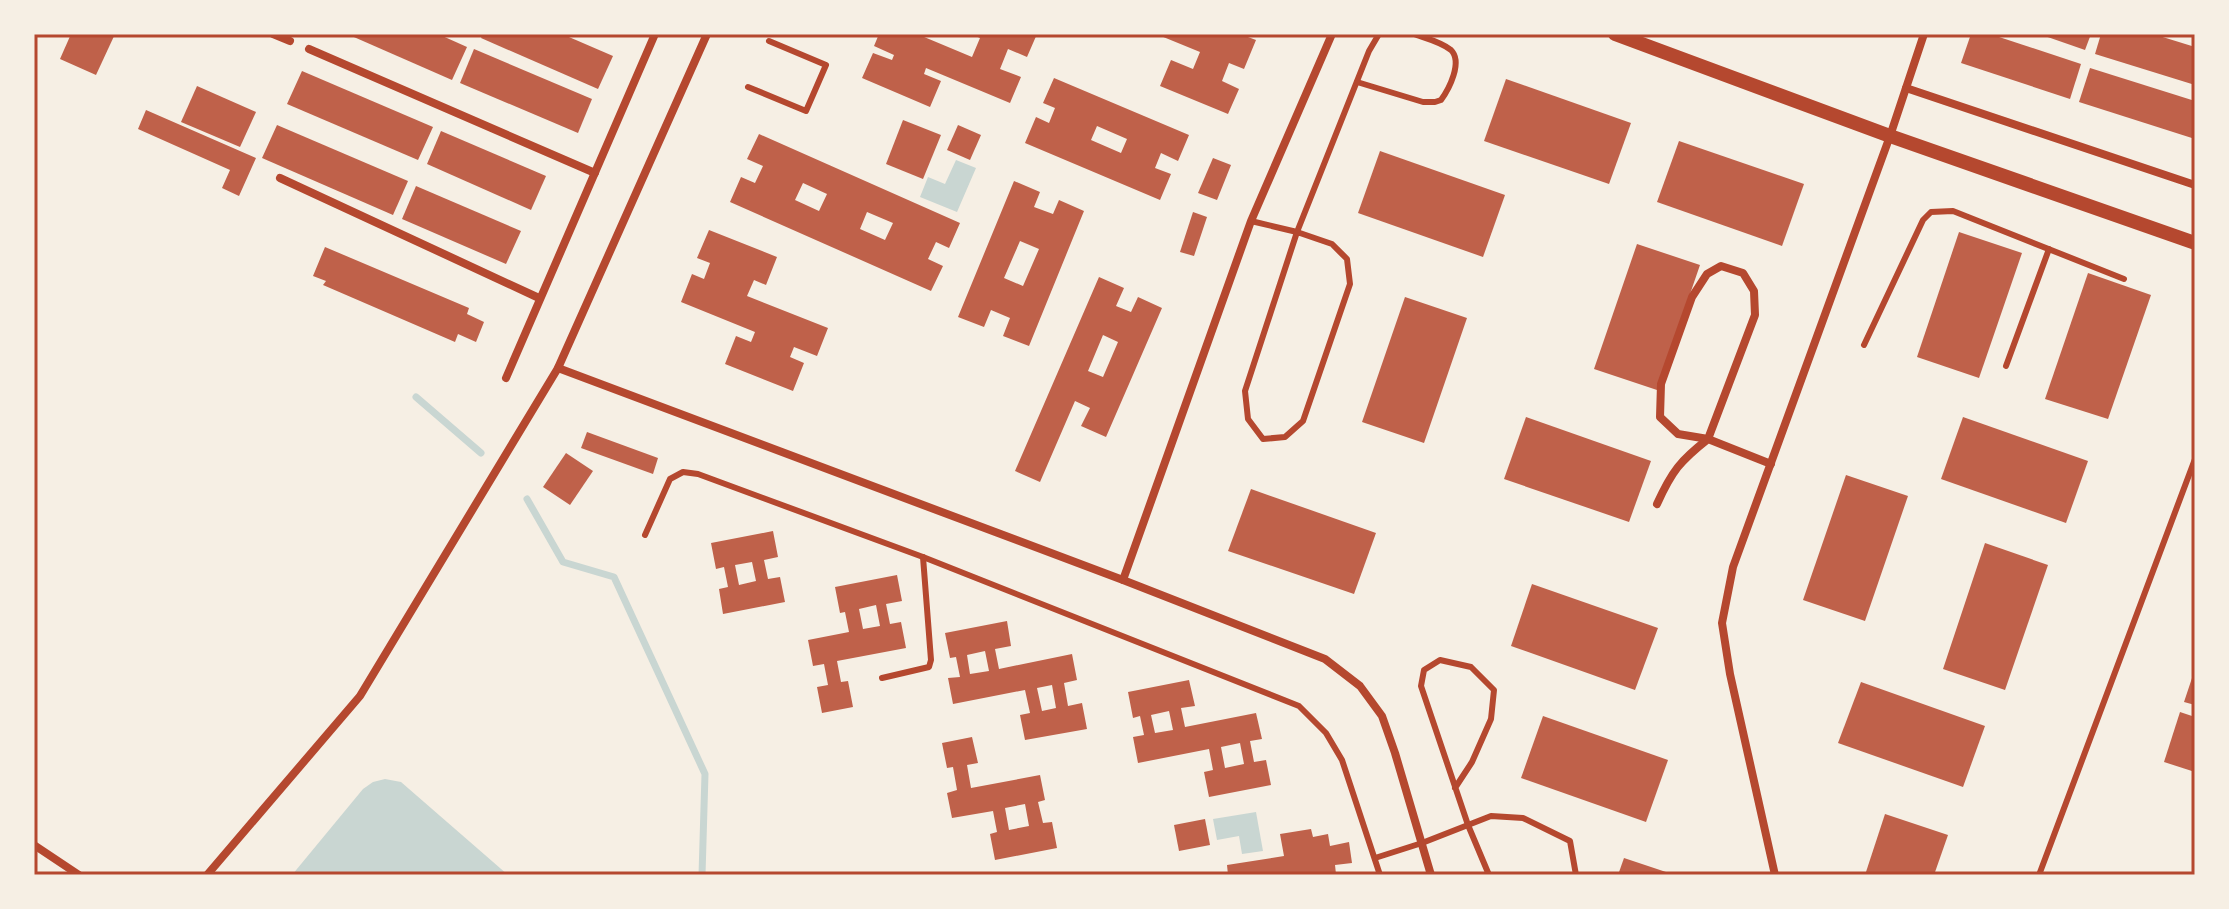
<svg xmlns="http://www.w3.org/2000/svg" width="2229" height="909" font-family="Manrope,sans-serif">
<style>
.water{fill:#c9d6d2}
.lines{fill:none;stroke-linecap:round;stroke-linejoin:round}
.stream{stroke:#c9d6d2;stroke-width:7}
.building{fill:#bf614a;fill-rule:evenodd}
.service{stroke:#b5482f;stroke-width:6}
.minor{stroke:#b5482f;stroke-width:8}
.tertiary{stroke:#b5482f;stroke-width:14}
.neatline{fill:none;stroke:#b5482f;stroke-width:3}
</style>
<rect width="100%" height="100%" fill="#f6efe4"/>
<!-- water -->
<g class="water">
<path d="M956,160L976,168L957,212L920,197L928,177L945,184Z"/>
<path d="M385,779L401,782L508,875H292L363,789L373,782Z"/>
<path d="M1256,812L1263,851L1242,854L1239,836L1217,840L1213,819Z"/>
</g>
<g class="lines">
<!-- stream -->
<g class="stream">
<path d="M416,397L481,453"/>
<path d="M527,499L563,562L614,577L705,774L702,875"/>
</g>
</g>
<!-- building -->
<g class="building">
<path d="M71,34H115L96,75L60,59Z"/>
<path d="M347,34H438L467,47L452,80Z"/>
<path d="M483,34H562L613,56L598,89L481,38Z"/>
<path d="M879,34H917L972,57L980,38L971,34H1037L1027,57L1008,49L1000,69L1021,77L1010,103L926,68L924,74L941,81L930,107L862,78L873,53L892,60L894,55L874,46Z"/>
<path d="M1156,34H1240L1256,40L1244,69L1229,63L1222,81L1239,89L1228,114L1160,86L1171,60L1193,69L1200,52Z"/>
<path d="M1971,34H1990L2081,64L2070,99L1961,63Z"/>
<path d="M2039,34H2091L2085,50Z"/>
<path d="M2101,34H2153L2195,47V85L2095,54Z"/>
<path d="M474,49L592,99L578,133L460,83Z"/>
<path d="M2090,68L2195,101V139L2079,102Z"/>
<path d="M302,71L433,127L418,160L287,104Z"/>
<path d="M1054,78L1189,135L1178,161L1161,153L1155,168L1171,174L1160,200L1025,143L1036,117L1049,123L1055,108L1043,103ZM1097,126L1127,139L1121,153L1091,140Z"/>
<path d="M1506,79L1631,123L1609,184L1484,141Z"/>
<path d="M197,86L256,112L240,147L181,122Z"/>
<path d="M146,110L256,158L239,196L222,188L230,170L138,129Z"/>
<path d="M903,120L941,135L923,179L886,164Z"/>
<path d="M277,125L408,181L393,215L262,158Z"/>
<path d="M958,125L981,135L970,160L947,150Z"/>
<path d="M441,131L546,176L531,210L427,164Z"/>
<path d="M759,134L960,223L949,248L936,242L928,259L943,266L931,291L730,202L741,177L755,183L763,166L747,159ZM803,183L827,194L819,211L795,200ZM867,212L893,223L885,240L860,229Z"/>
<path d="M1679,141L1804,184L1782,246L1657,202Z"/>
<path d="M1380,151L1505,195L1483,257L1358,213Z"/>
<path d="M1213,158L1231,165L1217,200L1198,193Z"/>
<path d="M1014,181L1040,192L1034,207L1053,214L1059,200L1084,211L1029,346L1003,336L1010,318L991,310L984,327L958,317ZM1020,241L1039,249L1023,286L1004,278Z"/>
<path d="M416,186L521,231L506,264L402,219Z"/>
<path d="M1193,212L1207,217L1194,256L1180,252Z"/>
<path d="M709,230L777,257L766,285L754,280L747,296L828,328L817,356L794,347L790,357L804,363L793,391L725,364L736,336L751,342L755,332L681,302L692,274L704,279L710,263L697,258Z"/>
<path d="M1959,232L2022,253L1979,378L1917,357Z"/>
<path d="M1637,244L1700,265L1657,390L1594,369Z"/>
<path d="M325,247L469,308L467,314L484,322L476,342L458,334L455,342L323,285L326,281L313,276Z"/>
<path d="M2088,273L2151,295L2108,419L2045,399Z"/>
<path d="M1099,277L1124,288L1116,306L1131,312L1138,297L1162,308L1106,437L1081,426L1090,408L1075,401L1040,482L1015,471ZM1103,335L1118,342L1103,377L1088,371Z"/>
<path d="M1405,297L1467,318L1424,443L1362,422Z"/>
<path d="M1526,417L1651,461L1629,522L1504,479Z"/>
<path d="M1963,417L2088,461L2066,523L1941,479Z"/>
<path d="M587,432L658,458L653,474L581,448Z"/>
<path d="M566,453L593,471L570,505L543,487Z"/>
<path d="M1846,475L1908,496L1865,621L1803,600Z"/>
<path d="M1251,489L1376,533L1354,594L1228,551Z"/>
<path d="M773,531L778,557L764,560L768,579L780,577L785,602L723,614L719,589L728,587L724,567L716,569L711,543ZM752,562L756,581L739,585L735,565Z"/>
<path d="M1985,543L2048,565L2005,690L1943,669Z"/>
<path d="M897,575L902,601L886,604L890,624L901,622L906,648L837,661L841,682L848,681L853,707L822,713L817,687L828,685L824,664L813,666L808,640L849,632L845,612L840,613L835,587ZM876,605L880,626L863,629L859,609Z"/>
<path d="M1532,584L1658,628L1635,690L1511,646Z"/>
<path d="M1007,621L1011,646L995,649L999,669L1072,654L1077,680L1064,683L1068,706L1082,703L1087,729L1025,740L1020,715L1030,713L1025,690L953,704L948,678L960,677L956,657L950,658L945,633ZM985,651L989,671L970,674L967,655ZM1052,685L1056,708L1042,711L1037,688Z"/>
<path d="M2194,672H2195V705L2184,702Z"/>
<path d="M1189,680L1195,706L1181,708L1185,727L1256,713L1262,739L1250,741L1254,762L1266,760L1271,785L1209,797L1204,772L1213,770L1209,749L1138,763L1133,737L1144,735L1140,716L1133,718L1128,692ZM1169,711L1173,730L1155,733L1151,715ZM1240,743L1244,764L1225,768L1221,747Z"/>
<path d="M1861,682L1985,726L1963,787L1838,743Z"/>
<path d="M2180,712L2195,717V772L2164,762Z"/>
<path d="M1543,716L1668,760L1646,822L1521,778Z"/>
<path d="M972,737L978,763L967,765L971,788L1040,775L1045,800L1038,802L1043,823L1052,822L1057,848L995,860L990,834L997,832L993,811L952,818L947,793L957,790L953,767L947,768L942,743ZM1025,804L1029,826L1009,830L1005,808Z"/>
<path d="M1885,814L1948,835L1934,875H1865Z"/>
<path d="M1205,819L1210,845L1179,851L1174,825Z"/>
<path d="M1311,829L1313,837L1328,834L1330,846L1349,842L1352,863L1335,865L1336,874L1333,875H1286V872L1267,875H1228L1227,865L1284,856L1280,834Z"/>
<path d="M1624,858L1672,874V875H1618Z"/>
</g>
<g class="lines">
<!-- service -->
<g class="service">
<path d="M1357,82L1423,102H1435L1441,100C1449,89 1463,62 1451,50C1442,42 1425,38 1414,34"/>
<path d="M748,87L806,111L826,65L769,41"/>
<path d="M1251,221L1297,232L1332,244L1347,259L1350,284L1303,421L1285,437L1263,439L1248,419L1245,391L1297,232L1369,51L1379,34"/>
<path d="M1864,345L1923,220L1931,212L1953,211L2124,279"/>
<path d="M2006,366L2049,249"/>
<path d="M645,535L670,479L683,472L698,474L923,557L1299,706L1326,733L1342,760L1380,875"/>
<path d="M882,678L929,667L931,660L923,557"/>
<path d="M1455,788L1472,762L1491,719L1494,690L1471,667L1440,660L1424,670L1421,686L1468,825L1489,875"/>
<path d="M1375,858L1422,843L1491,816L1523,818L1570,841L1576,875"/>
<path d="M2039,875L2195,459"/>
</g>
<!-- minor -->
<g class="minor">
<path d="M273,34L290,41"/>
<path d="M309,49L595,173"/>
<path d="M1906,88L2195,185"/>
<path d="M280,178L539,298"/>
<path d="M1721,266L1743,273L1754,291L1755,315L1708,439L1678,434L1660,417L1661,384L1692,297L1707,274Z"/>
<path d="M558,368L1123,580L1325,659L1360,686L1382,716L1395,753L1431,875"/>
<path d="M506,378L655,34"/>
<path d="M1657,504C1672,471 1680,461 1708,439L1771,464"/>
<path d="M1123,580L1251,221L1332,34"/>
<path d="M34,845L79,875"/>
<path d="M207,875L360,696L558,368L707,34"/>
<path d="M1775,875L1730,674L1722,623L1733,567L1890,136L1924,34"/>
</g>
<!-- tertiary -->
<path class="tertiary" d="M1615,34L1890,136L2195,243"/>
</g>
<!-- border -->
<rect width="2229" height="909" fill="none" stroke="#f6efe4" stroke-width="72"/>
<rect x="36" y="36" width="2157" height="837" class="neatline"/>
</svg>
